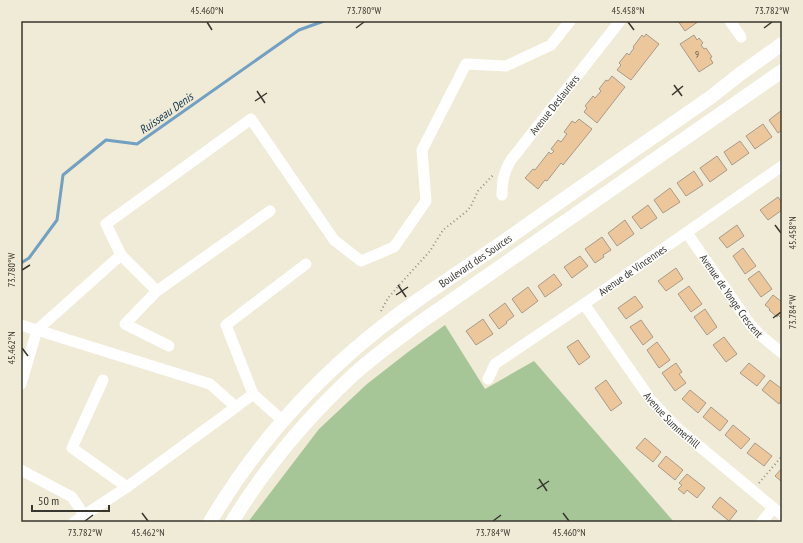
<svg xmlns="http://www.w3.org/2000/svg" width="803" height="543" font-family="'PT Sans Narrow',sans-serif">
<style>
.forest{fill:#a7c698}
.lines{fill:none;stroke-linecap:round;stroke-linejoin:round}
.stream{stroke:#71a0c2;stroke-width:3}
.building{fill:#edc79c;stroke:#a89a8a}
.path{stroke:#959283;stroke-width:2;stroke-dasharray:1 3;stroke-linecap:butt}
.minor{stroke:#fff;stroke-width:11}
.major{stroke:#fff;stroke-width:14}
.ticks{fill:none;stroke:#38362e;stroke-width:1.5}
.labels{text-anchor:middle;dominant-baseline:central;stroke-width:3;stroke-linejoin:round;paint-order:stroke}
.number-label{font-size:9px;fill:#655a4a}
.street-label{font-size:11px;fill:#38362e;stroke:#f0ebd6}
.water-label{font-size:12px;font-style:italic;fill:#123951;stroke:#f0ebd6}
.neatline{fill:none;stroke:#38362e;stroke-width:1.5}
.ticks-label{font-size:10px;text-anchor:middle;fill:#38362e}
</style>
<rect width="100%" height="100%" fill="#f0ebd6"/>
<!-- forest -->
<path class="forest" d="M445,325L485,389L534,361L674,522H248L319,429L367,384L408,352Z"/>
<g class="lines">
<!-- stream -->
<path class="stream" d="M21,263L29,258L57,220L63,175L106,140L137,144L299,30L324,21"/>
</g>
<!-- building -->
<g class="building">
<path d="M678,21H699L685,31Z"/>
<path d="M646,34L659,44L631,80L617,70L621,65L619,63L627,53L629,55L634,48L633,47L642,35L644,37Z"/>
<path d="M694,35L697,40L699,38L703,43L701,45L704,49L706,48L712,57L710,58L713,63L699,72L680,44Z"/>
<path d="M612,76L625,87L597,123L584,112L587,108L585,106L593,96L595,98L601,91L599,89L606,80L608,81Z"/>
<path d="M782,110V130L778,133L769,120Z"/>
<path d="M579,119L592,129L563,165L561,163L547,181L545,180L538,189L525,178L533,169L535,170L549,152L551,154L554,151L551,149L558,140L561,142L567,134L564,132L572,121L575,123Z"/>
<path d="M763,124L772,137L755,149L746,136Z"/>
<path d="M740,141L749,153L732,165L724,152Z"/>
<path d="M717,156L727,170L710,182L700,168Z"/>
<path d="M694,171L703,185L686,196L677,183Z"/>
<path d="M670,188L680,202L663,213L654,200Z"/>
<path d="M778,197L782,203V210L768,220L760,210Z"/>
<path d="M648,205L657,218L641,229L632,217Z"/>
<path d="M625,220L634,234L617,246L608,233Z"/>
<path d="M737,225L744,236L727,248L719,238Z"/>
<path d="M602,237L611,250L603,255L604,257L595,263L585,249Z"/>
<path d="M743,248L756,266L745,274L733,256Z"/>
<path d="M580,256L588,266L572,278L564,267Z"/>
<path d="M676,268L683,279L666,291L658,281Z"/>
<path d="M759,271L772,289L761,297L748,279Z"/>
<path d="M554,274L562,285L545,297L538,286Z"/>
<path d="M689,286L702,304L691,312L678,294Z"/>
<path d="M528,287L538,301L522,313L512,299Z"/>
<path d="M773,295L782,302V319L778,315L777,317L769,310L770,309L765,305Z"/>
<path d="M635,296L643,307L626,319L618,308Z"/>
<path d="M505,303L514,316L506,322L507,323L499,329L489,315Z"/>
<path d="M705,309L717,327L707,335L694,317Z"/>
<path d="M483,319L493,334L476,345L466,331Z"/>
<path d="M641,320L653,337L643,345L630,327Z"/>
<path d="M724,337L737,354L726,362L713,345Z"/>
<path d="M578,340L590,357L579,365L567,347Z"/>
<path d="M657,342L670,360L659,368L647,350Z"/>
<path d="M676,363L682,372L679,374L686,383L675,391L662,373Z"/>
<path d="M749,363L765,376L757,386L740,373Z"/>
<path d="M606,380L622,403L611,411L595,388Z"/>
<path d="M770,380L782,389V399L779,404L762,390Z"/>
<path d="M690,390L706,403L698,413L682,399Z"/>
<path d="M711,407L728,421L720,431L703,417Z"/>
<path d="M733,425L750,439L741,449L725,435Z"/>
<path d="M645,438L661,452L653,462L636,448Z"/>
<path d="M755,443L772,456L764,466L747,453Z"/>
<path d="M666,456L683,470L675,480L658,466Z"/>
<path d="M782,468V482L775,476Z"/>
<path d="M687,474L705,488L697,498L687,490L684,494L678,489L682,485L679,483Z"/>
<path d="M720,497L737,511L729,521L712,507Z"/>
</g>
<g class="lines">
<!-- path -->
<g class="path">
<path d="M381,311L388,298L402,282L430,251L443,230L467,211L471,206L478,191L494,174"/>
<path d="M759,483L782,456"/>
</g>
<!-- minor -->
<g class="minor">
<path d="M730,21L741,37"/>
<path id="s1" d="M502,195C502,180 504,172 511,160L620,21"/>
<path id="s2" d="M687,233L750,324L760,335L782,353"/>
<path d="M121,255L157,291L270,211"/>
<path d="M157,291L125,324L169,346"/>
<path id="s3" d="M584,304L651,400L675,426L782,515"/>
<path d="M21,325L210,384L236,407L127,487L74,522"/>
<path id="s4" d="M488,379L495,364L584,304L782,166"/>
<path d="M103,380L72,448L127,487"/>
<path d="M21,384L37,330L121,255L106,224L251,119L334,240L361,261L394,247L426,201L422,150L466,64L506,66L551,45L570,21"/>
<path d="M253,394L226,325L306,264"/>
<path d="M236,407L253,394L283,421"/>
<path d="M21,470L72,497L84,515"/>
<path d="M762,522L773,508"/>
</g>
<!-- major -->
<g class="major">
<path id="s5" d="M210,522C251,452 305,390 368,338C410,303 458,273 503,242C572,193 642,145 711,97L740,74L782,44"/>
<path d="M232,522C265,468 306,419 352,376C375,355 400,337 425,319L782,71"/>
</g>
</g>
<!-- ticks -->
<path class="ticks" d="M207,22L212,30M628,22L634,30M356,28L364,22M764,28L772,22M674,85L682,96M257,91L265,103M672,95L683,86M255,101L267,93M775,225L781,233M22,270L30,265M398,285L406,297M396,295L408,287M773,318L781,312M22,348L28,356M539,479L547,491M537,489L549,481M142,513L148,521M563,513L569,521M85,521L93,515M493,521L501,515"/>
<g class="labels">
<!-- number labels -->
<g class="number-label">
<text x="697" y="54">9</text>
</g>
<!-- street labels -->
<g class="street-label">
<text stroke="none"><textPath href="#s1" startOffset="107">Avenue Deslauriers</textPath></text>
<text stroke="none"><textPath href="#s5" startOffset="376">Boulevard des Sources</textPath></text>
<text stroke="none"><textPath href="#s4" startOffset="183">Avenue de Vincennes</textPath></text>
<text stroke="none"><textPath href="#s2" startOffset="77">Avenue de Yonge Crescent</textPath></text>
<text stroke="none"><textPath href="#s3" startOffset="146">Avenue Summerhill</textPath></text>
</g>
<!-- water labels -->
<g class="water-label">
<text transform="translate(166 113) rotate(-35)">Ruisseau Denis</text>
</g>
</g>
<!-- border -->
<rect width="803" height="543" fill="none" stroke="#f0ebd6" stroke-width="44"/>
<!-- scale -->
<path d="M32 505v6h77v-6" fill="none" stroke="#38362e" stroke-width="2"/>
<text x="38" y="505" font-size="12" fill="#38362e" stroke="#f0ebd6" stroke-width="3" paint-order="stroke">50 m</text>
<rect x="22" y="22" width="759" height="499" class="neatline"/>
<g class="ticks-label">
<text x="207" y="14">45.460°N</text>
<text x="364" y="14">73.780°W</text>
<text x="628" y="14">45.458°N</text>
<text x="772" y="14">73.782°W</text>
<text transform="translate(792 233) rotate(-90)" y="4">45.458°N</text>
<text transform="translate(11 270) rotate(-90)" y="4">73.780°W</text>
<text transform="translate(792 312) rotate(-90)" y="4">73.784°W</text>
<text transform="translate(11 348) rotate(-90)" y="4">45.462°N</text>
<text x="85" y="536">73.782°W</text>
<text x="148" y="536">45.462°N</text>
<text x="493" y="536">73.784°W</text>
<text x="569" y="536">45.460°N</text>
</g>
</svg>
